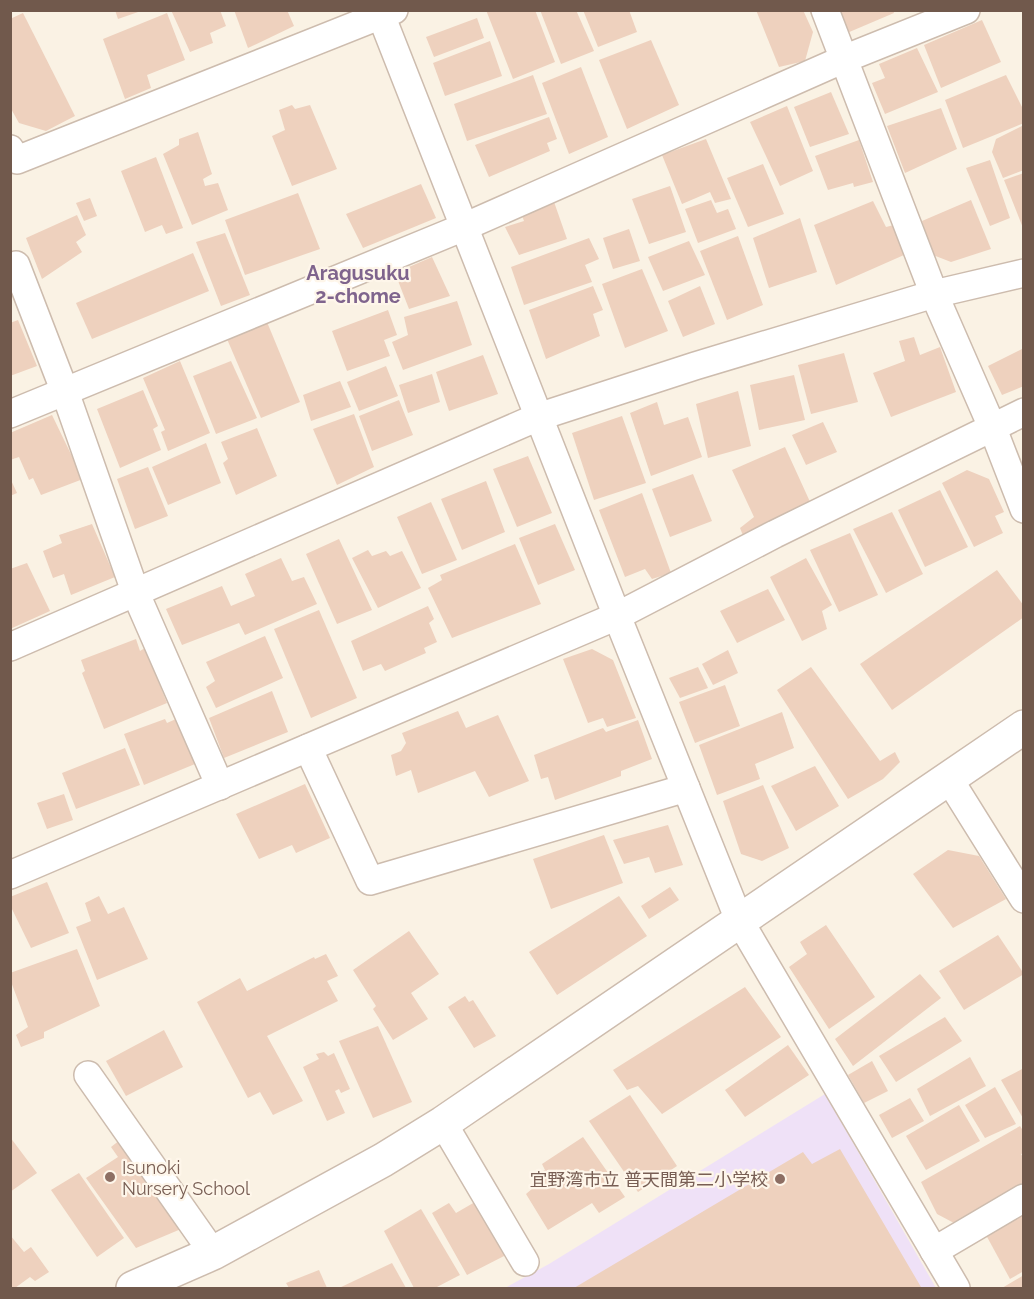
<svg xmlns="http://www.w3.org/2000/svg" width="1034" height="1299" font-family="Raleway,'Noto Sans JP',sans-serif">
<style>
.education{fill:#efe1f7}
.building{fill:#eed1be}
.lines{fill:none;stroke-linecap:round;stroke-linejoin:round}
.minor-casing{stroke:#cdbcae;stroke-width:30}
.tertiary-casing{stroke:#cdbcae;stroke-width:36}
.minor{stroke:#fff;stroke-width:27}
.tertiary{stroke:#fff;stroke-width:33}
.education-dot{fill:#8d6e63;stroke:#fef6ea;stroke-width:2}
.labels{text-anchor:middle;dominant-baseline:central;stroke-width:4.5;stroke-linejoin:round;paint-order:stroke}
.education-label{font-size:18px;fill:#785e54;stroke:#fef6ea;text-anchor:start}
.neighbourhood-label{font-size:20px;font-weight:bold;fill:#7f648d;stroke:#fef6ea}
</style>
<rect width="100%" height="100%" fill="#faf2e4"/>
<!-- education -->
<path class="education" d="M825,1094L936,1288H505L549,1264Z"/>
<!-- building -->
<g class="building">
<path d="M115,10H140L141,11L118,19Z"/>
<path d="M171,10H220L226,26L210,33L213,43L190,52Z"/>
<path d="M234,10H287L294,26L248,48Z"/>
<path d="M486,10H535L555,62L513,79Z"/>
<path d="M540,10H576L594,51L561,64Z"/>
<path d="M583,10H629L637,32L598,47Z"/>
<path d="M756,10H803L813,32L805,61L779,67Z"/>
<path d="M839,10H893L894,13L847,33Z"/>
<path d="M23,13L75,116L46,131L19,123L10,107V19Z"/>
<path d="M167,13L185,60L147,75L151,88L125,99L103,39Z"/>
<path d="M477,18L484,38L434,57L426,37Z"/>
<path d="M982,20L1001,62L941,88L924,45Z"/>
<path d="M651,40L679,105L627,129L599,60Z"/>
<path d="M490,41L502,76L445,96L433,63Z"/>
<path d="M917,48L938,92L885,114L872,83L885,78L879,64Z"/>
<path d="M581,67L608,137L569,154L542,83Z"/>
<path d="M533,75L547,114L467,141L454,104Z"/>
<path d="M1006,75L1024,111V123L963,148L945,100Z"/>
<path d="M831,92L849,134L810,147L794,107Z"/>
<path d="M292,105L295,109L310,105L337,169L292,186L272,136L285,130L279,110Z"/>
<path d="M787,106L813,171L780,186L750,122Z"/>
<path d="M941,108L957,149L905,173L887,126Z"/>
<path d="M549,117L557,139L547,143L550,151L489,177L475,145Z"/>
<path d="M1024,125V170L1003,178L992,152L996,139Z"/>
<path d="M198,132L212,174L203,179L205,186L218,183L228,210L192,225L163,154L179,145V139Z"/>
<path d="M706,139L731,199L715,203L710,192L682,204L662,155Z"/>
<path d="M859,140L873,182L854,187L853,183L828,190L815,156Z"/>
<path d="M156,157L183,228L166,234L162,225L145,232L121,171Z"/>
<path d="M990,160L1010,218L990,226L966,168Z"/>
<path d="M763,164L784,214L748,227L727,178Z"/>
<path d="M1024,173V228H1023L1004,180Z"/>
<path d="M421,184L436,218L363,248L346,214Z"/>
<path d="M670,186L686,232L649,244L632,199Z"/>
<path d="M298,193L320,249L245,275L225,220Z"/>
<path d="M90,198L97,216L84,221L76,203Z"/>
<path d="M553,199L567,239L519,255L505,227L524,221L520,210Z"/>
<path d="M711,200L717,213L728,209L736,229L698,243L685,209Z"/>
<path d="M971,200L991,249L951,262L933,255L922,221Z"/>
<path d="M873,201L886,227L894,225L904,255L836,285L814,225Z"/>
<path d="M77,215L86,235L76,242L82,252L42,279L26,238Z"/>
<path d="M800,218L817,272L769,288L753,238Z"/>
<path d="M629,229L640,261L613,269L603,238Z"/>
<path d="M225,233L250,295L221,306L196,242Z"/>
<path d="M738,236L763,305L727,320L700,251Z"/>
<path d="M589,238L599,259L585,265L592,282L524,305L511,267Z"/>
<path d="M689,241L705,275L663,291L648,257Z"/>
<path d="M193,253L209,291L92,339L76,303Z"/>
<path d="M432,257L450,296L409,309L395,273Z"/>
<path d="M642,269L668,331L625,348L602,284Z"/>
<path d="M593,286L603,310L593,314L600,336L546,359L529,310Z"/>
<path d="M700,286L715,324L683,337L668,301Z"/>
<path d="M457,301L472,345L403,370L392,342L408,335L404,317Z"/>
<path d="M388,310L397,335L384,340L390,356L347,371L332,331Z"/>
<path d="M18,320L37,366L10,376V323Z"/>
<path d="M267,322L300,402L261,418L227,339Z"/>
<path d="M914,337L920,355L940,347L956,392L891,417L873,373L905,361L899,341Z"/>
<path d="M1024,348V386L1002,395L988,366Z"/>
<path d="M844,353L858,402L811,414L798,365Z"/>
<path d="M483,355L498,394L449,411L436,372Z"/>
<path d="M180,361L210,433L168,451L161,432L165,430L143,378Z"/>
<path d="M231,361L257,418L216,434L193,376Z"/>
<path d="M386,366L398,396L359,411L347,382Z"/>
<path d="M432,374L440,402L408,413L399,385Z"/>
<path d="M794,375L805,420L759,430L750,385Z"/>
<path d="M340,381L351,407L311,421L303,395Z"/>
<path d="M143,390L158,426L153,429L161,450L120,468L97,409Z"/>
<path d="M738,391L751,446L708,458L696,404Z"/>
<path d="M399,400L413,435L372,451L359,416Z"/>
<path d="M657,402L664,425L688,417L702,457L651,476L630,413Z"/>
<path d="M354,414L374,467L337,485L313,429Z"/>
<path d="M52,415L83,479L41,495L33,478L29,480L19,457L10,460V433Z"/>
<path d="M622,416L646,483L594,500L572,433Z"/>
<path d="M823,422L837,452L806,465L792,435Z"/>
<path d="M257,428L277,476L236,495L223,463L228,459L221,442Z"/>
<path d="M206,443L221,483L168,505L152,467Z"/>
<path d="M785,447L811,504L744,538L740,528L754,517L732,470Z"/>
<path d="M528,456L552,513L517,527L493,469Z"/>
<path d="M148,467L168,516L135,529L117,479Z"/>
<path d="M967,470L989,479L1004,512L995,516L1003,533L974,547L942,483Z"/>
<path d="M693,474L712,521L670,537L652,489Z"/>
<path d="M10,478L17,493L10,496Z"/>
<path d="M486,481L505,532L462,550L441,499Z"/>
<path d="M940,490L968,547L925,567L898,510Z"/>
<path d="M642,493L671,573L652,579L645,569L625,577L599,510Z"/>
<path d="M431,502L457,560L422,574L397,517Z"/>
<path d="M892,512L923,574L886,593L853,529Z"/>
<path d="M92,524L115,577L71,595L64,574L53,578L43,551L62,543L59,535Z"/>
<path d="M555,524L575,570L538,585L519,538Z"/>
<path d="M850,533L878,595L839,612L810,550Z"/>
<path d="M339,539L372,610L337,624L306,554Z"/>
<path d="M515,544L541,604L452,638L428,588L442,580L440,575Z"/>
<path d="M368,550L372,556L386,551L390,556L402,551L421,588L378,608L352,558Z"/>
<path d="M281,558L292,581L304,577L317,604L245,635L239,623L182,645L166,609L222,586L231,606L255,596L245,574Z"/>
<path d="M806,558L832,605L822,611L827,629L802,641L770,577Z"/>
<path d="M27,563L50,611L10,629V569Z"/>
<path d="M997,570L1024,606V617L892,710L860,664Z"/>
<path d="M768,589L785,620L737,643L720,611Z"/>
<path d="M428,606L434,619L429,623L437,642L424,648L426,653L385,671L381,664L363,671L351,641Z"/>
<path d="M319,610L357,698L311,718L274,629Z"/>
<path d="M265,636L283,678L216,708L206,687L215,681L206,662Z"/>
<path d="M136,639L140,651L145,648L167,703L104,729L82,673L85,671L81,660Z"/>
<path d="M592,649L613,660L636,718L607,727L603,718L588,723L563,659Z"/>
<path d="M728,650L738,673L713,685L702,664Z"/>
<path d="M698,667L708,688L680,698L669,678Z"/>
<path d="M811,667L880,761L895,752L900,762L883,779L848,799L777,690Z"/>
<path d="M725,685L740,726L695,743L679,702Z"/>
<path d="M272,691L288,732L224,758L209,718Z"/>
<path d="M458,711L466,728L498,715L529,781L489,797L475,771L418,793L411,770L396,776L391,755L401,751L406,743L402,733Z"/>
<path d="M782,712L794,748L755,764L760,779L717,795L699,745Z"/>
<path d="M165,719L167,723L176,719L195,764L144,785L124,734Z"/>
<path d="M638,720L652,759L621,771V776L555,800L548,777L541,779L534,755L603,728L606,732Z"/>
<path d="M125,748L140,785L76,809L62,773Z"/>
<path d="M815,766L839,806L796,831L771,786Z"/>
<path d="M305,784L330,838L296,853L292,845L259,859L236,814Z"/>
<path d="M763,785L789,848L762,861L741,854L723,801Z"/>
<path d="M64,794L73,820L47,829L37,803Z"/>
<path d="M668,825L683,865L655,873L649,857L624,864L613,840Z"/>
<path d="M604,835L623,883L551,909L533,859Z"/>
<path d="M948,850L979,856L1006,899L953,928L913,874Z"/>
<path d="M47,882L69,933L31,948L10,905V897Z"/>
<path d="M670,887L679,900L649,919L641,906Z"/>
<path d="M99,896L108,914L124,907L148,959L97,980L76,927L91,921L85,903Z"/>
<path d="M619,896L647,936L557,995L529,952Z"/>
<path d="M826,925L875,997L829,1029L789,967L807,954L800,942Z"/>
<path d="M409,931L439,974L411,993L428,1019L393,1040L373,1009L376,1006L353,970Z"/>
<path d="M998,935L1024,974L964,1010L939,971Z"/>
<path d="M77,949L100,1006L44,1032V1038L21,1047L16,1035L28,1027L10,979V973Z"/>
<path d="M326,954L338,976L327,981L338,1001L267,1036L303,1101L273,1115L260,1092L248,1098L197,1002L240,978L247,991L314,957L315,959Z"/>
<path d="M920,974L941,998L853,1066L835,1039Z"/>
<path d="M745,987L781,1037L662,1114L638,1086L627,1090L613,1070Z"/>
<path d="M465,996L469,1002L473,1000L496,1036L474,1048L448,1007Z"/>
<path d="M945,1017L962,1041L896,1082L879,1056Z"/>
<path d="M378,1026L412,1102L373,1118L339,1041Z"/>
<path d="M164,1030L183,1067L126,1096L106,1061Z"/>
<path d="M788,1045L809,1075L745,1117L725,1090Z"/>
<path d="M324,1052L328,1056L334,1053L350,1089L341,1093L339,1089L335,1091L345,1113L327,1121L303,1067L319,1059L316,1054Z"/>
<path d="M970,1057L986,1086L930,1116L917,1089Z"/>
<path d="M872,1061L888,1091L864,1103L848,1075Z"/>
<path d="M1024,1068V1120L1001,1080Z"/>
<path d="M995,1087L1016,1124L985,1138L965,1105Z"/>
<path d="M630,1095L677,1166L638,1192L589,1121Z"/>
<path d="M910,1098L924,1121L892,1138L879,1115Z"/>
<path d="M959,1105L980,1141L926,1170L906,1136Z"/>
<path d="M1020,1126L1024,1132V1153L1021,1154L1024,1159V1182L954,1223L937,1214L921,1182Z"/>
<path d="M10,1137L37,1173L10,1192Z"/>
<path d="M583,1137L625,1197L599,1213L592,1203L548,1230L526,1194L539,1183L535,1175L545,1170L542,1164Z"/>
<path d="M120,1140L181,1229L136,1248L86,1178L118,1157L111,1147Z"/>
<path d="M840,1149L921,1287L918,1288H574L803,1152L812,1164Z"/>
<path d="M79,1173L124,1238L97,1257L51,1190Z"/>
<path d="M475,1202L506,1255L467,1275L432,1213L449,1203L456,1213Z"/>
<path d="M421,1209L460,1275L435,1288H414L384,1231Z"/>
<path d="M1024,1212V1271L1010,1279L986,1235Z"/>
<path d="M10,1235L24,1252L31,1247L49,1272L35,1281L30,1277L15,1288H10Z"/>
<path d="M392,1263L406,1288H339Z"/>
<path d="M319,1270L327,1288H289L286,1283Z"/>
<path d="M1024,1275V1288H1002Z"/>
</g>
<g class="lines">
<!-- minor casing -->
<g class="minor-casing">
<g id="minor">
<path d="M379,10L617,616L739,920L956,1288"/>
<path d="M825,10L934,294L993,429L1024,509"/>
<path d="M10,149L17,160L394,10"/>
<path d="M16,265L65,392L136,594L220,786"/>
<path d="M10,414L464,227L844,59L966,10"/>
<path d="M10,647L538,417L695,366L934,294L1024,273"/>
<path d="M308,748L370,881L686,788"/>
<path d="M949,779L1024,899"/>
<path d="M10,875L617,616L775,534L1024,412"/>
<path d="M88,1075L213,1253"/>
<path d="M443,1123L525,1262"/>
<path d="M934,1251L1024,1198"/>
</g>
</g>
<!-- tertiary casing -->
<g class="tertiary-casing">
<path id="tertiary" d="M133,1288L213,1253L383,1160L443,1123L1024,727"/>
</g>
<!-- minor -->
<use href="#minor" class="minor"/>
<!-- tertiary -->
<use href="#tertiary" class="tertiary"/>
</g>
<!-- markers -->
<g class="education-dot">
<circle cx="110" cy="1177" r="6"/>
<circle cx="780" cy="1179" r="6"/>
</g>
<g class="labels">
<!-- education labels -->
<g class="education-label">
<text x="122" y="1167">Isunoki<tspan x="122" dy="21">Nursery School</tspan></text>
<text x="768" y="1179" text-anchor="end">宜野湾市立 普天間第二小学校</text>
</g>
<!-- neighbourhood labels -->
<g class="neighbourhood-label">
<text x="358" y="273">Aragusuku<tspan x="358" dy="23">2-chome</tspan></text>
</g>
</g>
<!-- border -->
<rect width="1034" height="1299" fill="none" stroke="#71594c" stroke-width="24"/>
</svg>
